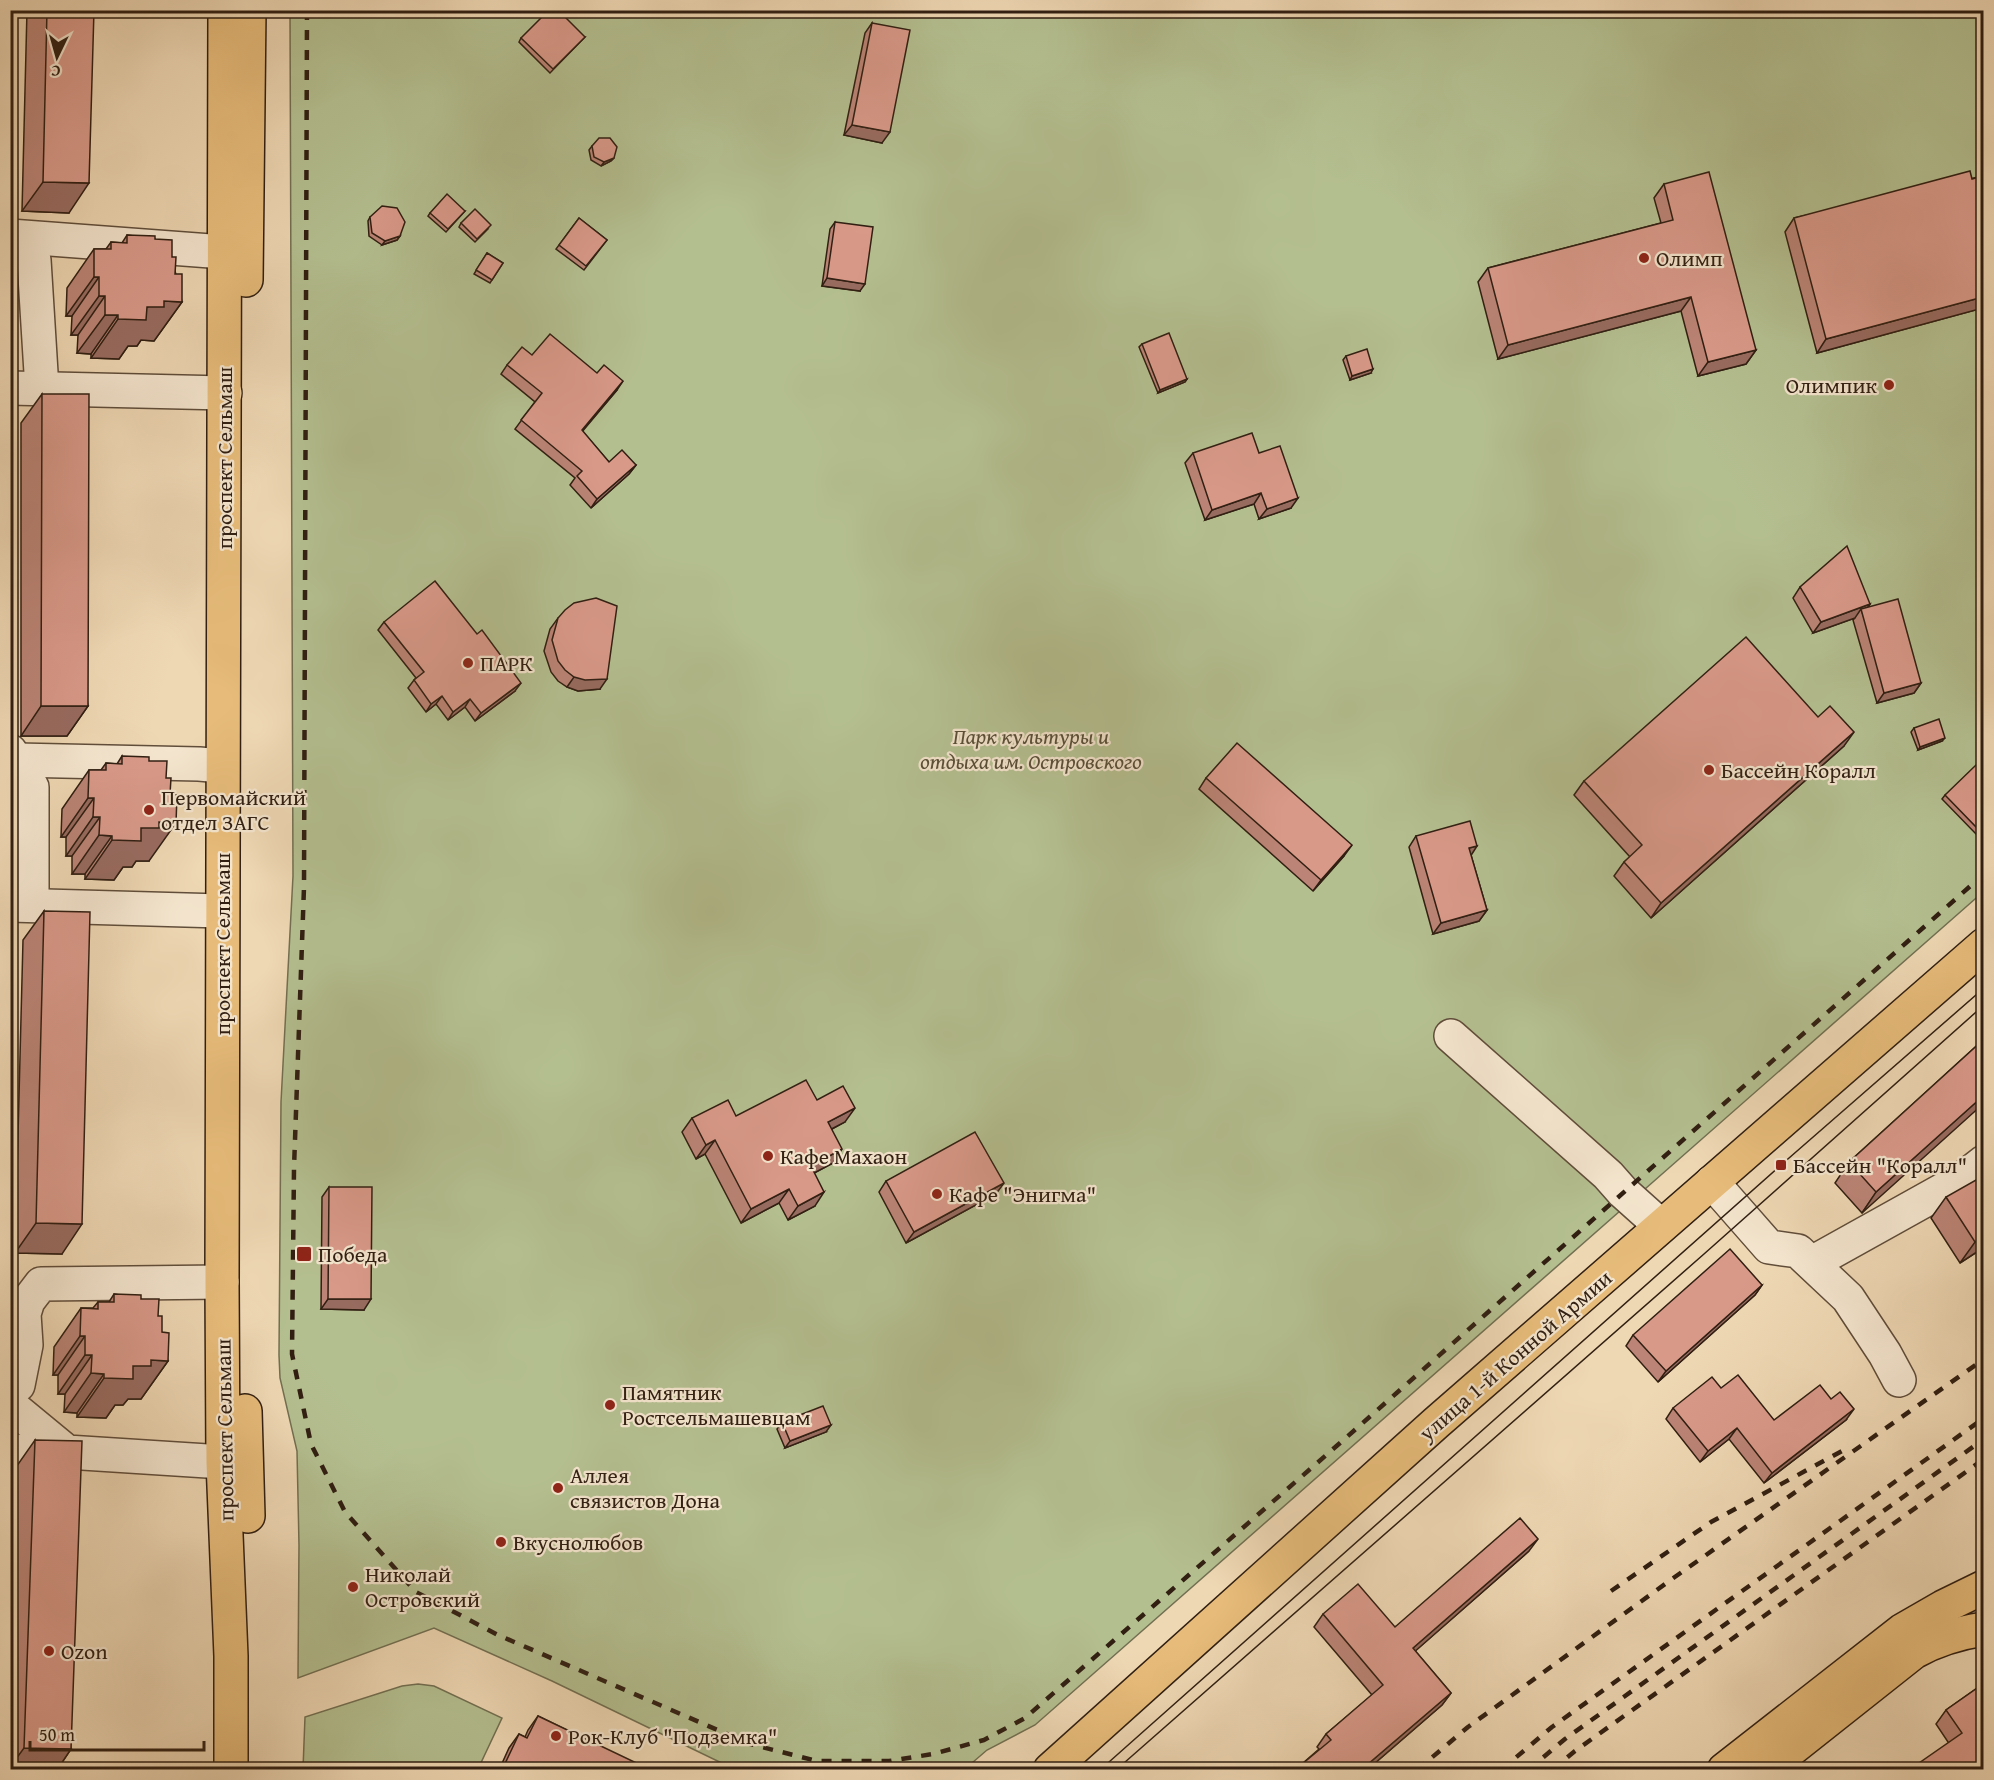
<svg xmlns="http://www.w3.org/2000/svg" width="1994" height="1780" font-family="'Gentium Book Plus',serif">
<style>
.green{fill:#b4bf90;stroke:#726f51;stroke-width:1.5}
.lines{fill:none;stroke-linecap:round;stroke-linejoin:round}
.minor-casing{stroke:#604d3a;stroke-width:36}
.major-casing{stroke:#311f12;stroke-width:36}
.minor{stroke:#f4e5ce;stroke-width:33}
.major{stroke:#e7bc7a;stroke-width:33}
.tram{stroke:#311f12;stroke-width:1.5}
.rail{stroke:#311f12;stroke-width:4.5;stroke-dasharray:10 10;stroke-linecap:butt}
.wall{fill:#bb8476;stroke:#311f12;stroke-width:1.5}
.shaded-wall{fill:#986b60;stroke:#311f12;stroke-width:1.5}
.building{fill:#d99989;stroke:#311f12;stroke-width:1.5}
.poi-dot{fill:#8f2418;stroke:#f4e5ce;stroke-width:2}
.labels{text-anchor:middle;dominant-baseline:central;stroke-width:4.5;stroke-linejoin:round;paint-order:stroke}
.poi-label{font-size:22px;fill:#311f12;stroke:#f4e5ce;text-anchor:start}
.street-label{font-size:22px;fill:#311f12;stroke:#f4e5ce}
.park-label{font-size:22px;font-style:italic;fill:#584f38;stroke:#f4e5ce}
</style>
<rect width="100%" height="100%" fill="#eed7b3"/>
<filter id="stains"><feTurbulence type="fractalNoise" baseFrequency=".00333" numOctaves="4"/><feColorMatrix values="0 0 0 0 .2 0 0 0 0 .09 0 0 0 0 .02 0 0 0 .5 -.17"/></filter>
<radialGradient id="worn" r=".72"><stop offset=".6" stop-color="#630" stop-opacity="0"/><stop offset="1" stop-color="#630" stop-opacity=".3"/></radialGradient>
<!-- green -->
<g class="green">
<path d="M290,11H1983V892L1035,1725L987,1750L965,1769H734L552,1681L434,1628L298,1678L299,1545L297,1451L280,1378L279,1355L281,1102L293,876Z"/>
<path d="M418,1684L434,1686L502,1718L478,1769H303L305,1717L402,1686Z"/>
</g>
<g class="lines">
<!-- minor casing -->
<g class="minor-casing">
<g id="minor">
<path d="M10,236L224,252"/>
<path d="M10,240L34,260L42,389"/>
<path d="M10,388L225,393"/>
<path d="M10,751L32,787V904"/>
<path d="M17,760L199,764L222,766"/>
<path d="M10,905L221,911"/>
<path d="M1451,1036L1608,1175L1623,1192L1661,1226"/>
<path d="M1712,1182L1769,1247L1798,1251L1848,1298L1885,1354L1899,1380"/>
<path d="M1812,1263L1961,1180L1984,1162"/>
<path d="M10,1391L18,1385L26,1345L24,1314L28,1301L41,1284L222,1282"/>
<path d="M10,1405L67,1452L223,1462"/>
<path d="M10,1451L67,1452"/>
</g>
</g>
<!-- major casing -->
<g class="major-casing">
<g id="major">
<path d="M225,10L222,1282L223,1462L231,1656V1770"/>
<path d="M246,280L249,10"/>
<path d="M245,1411L248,1516"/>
<path d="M1050,1770L1436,1423L1984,945"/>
<path d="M1724,1770L1903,1630L1943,1607L1984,1587"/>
<path d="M1765,1770L1914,1652C1937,1639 1958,1633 1984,1629"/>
</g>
</g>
<!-- minor -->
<use href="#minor" class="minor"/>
<!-- major -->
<use href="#major" class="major"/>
<!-- tram -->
<g class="tram">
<path d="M1100,1770L1781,1165L1984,988"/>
<path d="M1116,1770L1704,1254L1984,1005"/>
</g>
<!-- rail -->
<g class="rail">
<path d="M307,10L304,887L294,1168L292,1354L311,1444L345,1512L416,1592L498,1635L750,1744L817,1761H889L933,1754L984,1740L1025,1718L1340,1443L1984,874"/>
<path d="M1611,1591L1711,1522L1844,1450"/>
<path d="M1417,1770L1468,1727L1672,1579L1984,1359"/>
<path d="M1501,1770L1552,1727L1984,1418"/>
<path d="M1528,1770L1565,1739L1984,1439"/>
<path d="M1552,1770L1575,1751L1984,1459"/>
</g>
</g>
<!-- wall -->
<g class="wall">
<path d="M27,10H94L69,213L22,211Z"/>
<path d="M872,23L882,143L844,135L865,33Z"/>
<path d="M585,37L550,73L519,42L521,38Z"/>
<path d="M592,146L614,158L611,161L601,166L591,160L589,150Z"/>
<path d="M1983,176V308L1817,353L1785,232L1794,218Z"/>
<path d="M1664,184L1756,350L1746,364L1698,376L1681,311L1498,359L1478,282L1488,268L1661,223L1654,198Z"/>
<path d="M465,211L446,232L428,216L430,213Z"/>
<path d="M370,217L400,236L397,240L382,245L369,236L368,221Z"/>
<path d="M579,218L607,240L584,270L556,249Z"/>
<path d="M835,222L860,291L822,286L830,229Z"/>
<path d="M461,223L488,229L475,242L459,227Z"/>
<path d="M127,235L155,239L172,257L182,302L154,341L141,340L137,346H128L119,359L91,358V354L77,353L78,335H71L72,316H66L67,288L94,249H106L111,242L122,243Z"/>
<path d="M487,253L503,263L490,283L474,274Z"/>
<path d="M1142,344L1187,379L1185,382L1158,393L1139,347Z"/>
<path d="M532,355L617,390L582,431L609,462L636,465L629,474L591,508L570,485L575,478L515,429L535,402L501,374L507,365Z"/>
<path d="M1346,356L1371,373L1350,380L1343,360Z"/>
<path d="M42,394L88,706L67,736H21V423Z"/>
<path d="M1193,453H1259L1291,508L1259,519L1254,504L1205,520L1185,463Z"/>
<path d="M1800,587L1870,604L1868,607L1921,683L1914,693L1877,703L1853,620L1855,618L1813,633L1793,598Z"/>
<path d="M558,618L600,689L578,691L567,687L558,681L551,672L544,651L550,629Z"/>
<path d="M384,622L515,691L475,721L465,707L448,720L436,704L426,712L408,688L414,680L416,678L378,630Z"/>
<path d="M1818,717L1844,746L1651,918L1614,876L1624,862L1630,857L1574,795L1584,781Z"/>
<path d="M1914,728L1942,741L1918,750L1911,732Z"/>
<path d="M122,756L149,861H136L132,867H123L114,880L85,879V874H72V856H66V837H61L62,809L89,770H101L106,763L117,764Z"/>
<path d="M1983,773V827L1976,834L1942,799L1945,795Z"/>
<path d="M1206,778L1344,856L1313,891L1199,789Z"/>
<path d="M1416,836L1471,855L1487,910L1479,921L1433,934L1409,847Z"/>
<path d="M44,911L62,1254L15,1253L23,940Z"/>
<path d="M1983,1040L1862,1213L1835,1183L1849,1162Z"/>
<path d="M817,1100L845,1122L832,1129L833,1163L814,1173L815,1206L788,1220L779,1203L741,1223L705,1154L696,1159L682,1132L692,1118L736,1116Z"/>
<path d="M886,1181L996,1194L906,1243L879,1192Z"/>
<path d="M329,1187L364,1310L321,1309L322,1197Z"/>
<path d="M1946,1197L1983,1248L1960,1263L1931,1218Z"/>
<path d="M1762,1285L1755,1295L1658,1382L1626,1346L1633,1335Z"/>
<path d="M114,1294L141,1299L158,1316L168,1361L141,1399H128L123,1405H115L106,1418L77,1417V1413L64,1412L65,1394H58V1375H53L54,1347L81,1308H93L98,1302H109Z"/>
<path d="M1721,1388L1774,1420H1846L1764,1483L1729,1439L1700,1462L1666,1419L1673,1408Z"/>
<path d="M782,1422L826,1432L785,1448L777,1429Z"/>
<path d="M35,1440L71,1749L57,1770H10V1583L14,1470Z"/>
<path d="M1529,1551L1415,1651L1451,1693L1442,1705L1367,1770H1295L1319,1749L1317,1747L1326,1734L1372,1695L1314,1627L1323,1614L1395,1627Z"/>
<path d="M1983,1684V1770L1948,1742L1936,1724L1946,1710Z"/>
<path d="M538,1716L648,1770H499L509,1748L519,1734L525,1737L528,1730Z"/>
</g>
<!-- shaded-wall -->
<g class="shaded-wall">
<path d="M852,125L890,132L882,143L844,135Z"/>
<path d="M614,158L611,161L601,166L604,162Z"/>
<path d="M43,182L89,183L69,213L22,211Z"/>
<path d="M400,236L397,240L382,245L385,241Z"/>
<path d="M94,277H99L72,316H66Z"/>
<path d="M827,278L865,284L860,291L822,286Z"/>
<path d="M99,296H105L78,335H71Z"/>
<path d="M1691,297L1681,311L1498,359L1508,345Z"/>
<path d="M1983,297V308L1817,353L1826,339Z"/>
<path d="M164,301L182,302L154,341L141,340L137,346H128L119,359L91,358L118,319L147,307Z"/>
<path d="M105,315H118L91,354L77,353Z"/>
<path d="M1756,350L1746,364L1698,376L1708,362Z"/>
<path d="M1373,369L1371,373L1350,380L1352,376Z"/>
<path d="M1187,379L1185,382L1158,393L1160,390Z"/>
<path d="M623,381L617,390L576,439L582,430Z"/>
<path d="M636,465L629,474L591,508L597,499Z"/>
<path d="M1261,493L1254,504L1205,520L1212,510Z"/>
<path d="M1298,498L1291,508L1259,519L1267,509Z"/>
<path d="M1870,604L1863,615L1861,609L1855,618L1813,633L1821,622Z"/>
<path d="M574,677L607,679L600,689L578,691L567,687Z"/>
<path d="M521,683L515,691L475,721L481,713Z"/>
<path d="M1921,683L1914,693L1877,703L1884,693Z"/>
<path d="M442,696L436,704L426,712L431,704Z"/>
<path d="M470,699L465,707L448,720L453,712Z"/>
<path d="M41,706H88L67,736H21Z"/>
<path d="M1854,732L1844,746L1651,918L1661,903Z"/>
<path d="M1945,738L1942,741L1918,750L1920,747Z"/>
<path d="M88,798H94L66,837H61Z"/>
<path d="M93,817H100L72,856H66Z"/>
<path d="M159,822L176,823L149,861H136L132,867H123L114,880L85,879L112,840L141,828Z"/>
<path d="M99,835L112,836L85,874H72Z"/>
<path d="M1352,845L1344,856L1313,891L1321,880Z"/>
<path d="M1477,846L1470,857L1469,848Z"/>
<path d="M1487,910L1479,921L1433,934L1441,923Z"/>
<path d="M1983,1096V1104L1862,1213L1876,1192Z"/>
<path d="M855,1108L845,1122L818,1136L828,1122Z"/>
<path d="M715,1140L705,1154L696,1159L706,1145Z"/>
<path d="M842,1149L833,1163L801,1180L811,1166Z"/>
<path d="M1004,1183L996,1194L906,1243L914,1232Z"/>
<path d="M789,1189L779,1203L741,1223L751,1209Z"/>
<path d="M824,1192L815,1206L788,1220L798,1206Z"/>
<path d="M36,1223L82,1224L62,1254L15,1253Z"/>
<path d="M1983,1237V1248L1960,1263L1975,1242Z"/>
<path d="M1762,1285L1755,1295L1658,1382L1666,1371Z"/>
<path d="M328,1299H371L364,1310L321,1309Z"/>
<path d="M80,1336H85L58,1375H53Z"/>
<path d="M85,1355H92L65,1394H58Z"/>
<path d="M151,1360L168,1361L141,1399H128L123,1405H115L106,1418L77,1417L104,1378L133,1366Z"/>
<path d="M91,1373L104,1374L77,1413L64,1412Z"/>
<path d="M1854,1409L1846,1420L1764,1483L1772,1473Z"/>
<path d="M831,1425L826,1432L785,1448L790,1441Z"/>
<path d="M1737,1428L1729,1439L1700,1462L1708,1451Z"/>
<path d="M1538,1539L1529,1551L1404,1661L1413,1648Z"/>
<path d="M1451,1693L1442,1705L1367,1770H1361Z"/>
<path d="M24,1748L71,1749L57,1770H10V1767Z"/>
</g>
<!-- building -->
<g class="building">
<path d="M47,10H94L89,183L43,182Z"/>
<path d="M549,10H558L585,37L553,69L521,38Z"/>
<path d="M872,23L910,30L890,132L852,125Z"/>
<path d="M599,138H610L617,147L614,158L604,162L594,157L592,146Z"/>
<path d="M1970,171L1972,179L1983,176V297L1826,339L1794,218Z"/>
<path d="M1709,172L1756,350L1708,362L1691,297L1508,345L1488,268L1673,220L1664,184Z"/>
<path d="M447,194L465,211L448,229L430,213Z"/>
<path d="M382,206L397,208L405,222L400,236L385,241L372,233L370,217Z"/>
<path d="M475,209L491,225L477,239L461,223Z"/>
<path d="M579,218L607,240L586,266L559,245Z"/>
<path d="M835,222L873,227L865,284L827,278Z"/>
<path d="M127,235L155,236V239L172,240V257H176L175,274H182V302L164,301V307H147L146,320L118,319V315H105V296H99V277H94V249H111V242L127,243Z"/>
<path d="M487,253L503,263L492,280L476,270Z"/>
<path d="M1169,333L1187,379L1160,390L1142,344Z"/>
<path d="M550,334L597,373L604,365L623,381L582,430L609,462L622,450L636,465L597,499L577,476L582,471L521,420L542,393L507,365L522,347L532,355Z"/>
<path d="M1367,349L1373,369L1352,376L1346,356Z"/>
<path d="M42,394H89L88,706H41Z"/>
<path d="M1252,433L1259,453L1280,446L1298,498L1267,509L1261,493L1212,510L1193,453Z"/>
<path d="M1847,546L1870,604L1821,622L1800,587Z"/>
<path d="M435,581L477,634L482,630L521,683L481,713L470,699L453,712L442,696L431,704L414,680L424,672L384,622Z"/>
<path d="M596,598L617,606L607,679L585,680L574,677L565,670L558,661L552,640L558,618L565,610L574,603Z"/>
<path d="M1898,599L1921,683L1884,693L1861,609Z"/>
<path d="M1746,637L1818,717L1830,706L1854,732L1661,903L1624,862L1642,845L1584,781Z"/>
<path d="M1939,719L1945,738L1920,747L1914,728Z"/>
<path d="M1237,743L1352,845L1321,880L1206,778Z"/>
<path d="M122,756L149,757V761H167L166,778H171L170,794L177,795L176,823L159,822V828H141V841L112,840V836L99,835L100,817H93L94,798H88L89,770H106V763L122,764Z"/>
<path d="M1976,765L1983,773V825L1979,830L1945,795Z"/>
<path d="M1470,821L1477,846L1469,848L1487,910L1441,923L1416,836Z"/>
<path d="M44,911L90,912L82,1224L36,1223Z"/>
<path d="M1983,1040V1096L1876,1192L1849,1162Z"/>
<path d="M806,1080L817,1100L843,1086L855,1108L828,1122L842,1149L811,1166L824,1192L798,1206L789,1189L751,1209L715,1140L706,1145L692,1118L728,1100L736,1116Z"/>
<path d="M975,1132L1004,1183L914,1232L886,1181Z"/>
<path d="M1983,1176V1237L1975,1242L1946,1197Z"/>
<path d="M329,1187H372L371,1299H328Z"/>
<path d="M1730,1249L1762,1285L1666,1371L1633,1335Z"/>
<path d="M114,1294L141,1295V1299H159L158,1316H162V1332L169,1333L168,1361L151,1360V1366H133V1379L104,1378V1374L91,1373L92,1355H85V1336H80L81,1308L98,1309V1302H114Z"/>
<path d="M1738,1375L1774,1420L1820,1385L1831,1399L1840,1392L1854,1409L1772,1473L1737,1428L1708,1451L1673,1408L1712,1377L1721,1388Z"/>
<path d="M823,1406L831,1425L790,1441L782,1422Z"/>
<path d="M35,1440L82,1441L71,1749L24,1748Z"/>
<path d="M1520,1518L1538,1539L1413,1648L1451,1693L1361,1770H1295L1331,1740L1326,1734L1383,1685L1323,1614L1358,1584L1395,1627Z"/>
<path d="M1983,1684V1770H1909L1962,1733L1946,1710Z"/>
<path d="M538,1716L649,1769L648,1770H502L519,1734L527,1738Z"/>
</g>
<!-- markers -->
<g class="poi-dot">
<circle cx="1644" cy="258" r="6"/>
<circle cx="1889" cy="385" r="6"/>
<circle cx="468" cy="663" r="6"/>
<circle cx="1709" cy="770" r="6"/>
<circle cx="149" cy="810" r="6"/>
<circle cx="768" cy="1156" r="6"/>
<rect x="1775" y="1159" width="12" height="12" rx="3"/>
<circle cx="937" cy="1194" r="6"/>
<rect x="296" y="1246" width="16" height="16" rx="3"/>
<circle cx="610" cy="1405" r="6"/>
<circle cx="558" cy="1488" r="6"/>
<circle cx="501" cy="1542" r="6"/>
<circle cx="353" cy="1587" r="6"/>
<circle cx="49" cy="1651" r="6"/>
<circle cx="556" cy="1736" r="6"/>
</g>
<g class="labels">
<!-- poi labels -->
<g class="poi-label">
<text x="1656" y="258">Олимп</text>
<text x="1877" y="385" text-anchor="end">Олимпик</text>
<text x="480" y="663">ПАРК</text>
<text x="1721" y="770">Бассейн Коралл</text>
<text x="161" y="797">Первомайский<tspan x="161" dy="25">отдел ЗАГС</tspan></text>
<text x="780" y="1156">Кафе Махаон</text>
<text x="1793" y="1165">Бассейн "Коралл"</text>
<text x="949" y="1194">Кафе "Энигма"</text>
<text x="318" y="1254">Победа</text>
<text x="622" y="1392">Памятник<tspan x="622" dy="25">Ростсельмашевцам</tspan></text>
<text x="570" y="1475">Аллея<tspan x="570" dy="25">связистов Дона</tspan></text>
<text x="513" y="1542">Вкуснолюбов</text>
<text x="365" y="1574">Николай<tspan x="365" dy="25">Островский</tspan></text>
<text x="61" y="1651">Ozon</text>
<text x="568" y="1736">Рок-Клуб "Подземка"</text>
</g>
<!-- street labels -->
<g class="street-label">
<text transform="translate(224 458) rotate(-90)">проспект Сельмаш</text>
<text transform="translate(222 944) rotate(-90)">проспект Сельмаш</text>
<text transform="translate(1515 1355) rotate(-41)">улица 1-й Конной Армии</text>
<text transform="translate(224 1430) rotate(-91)">проспект Сельмаш</text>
</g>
<!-- park labels -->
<g class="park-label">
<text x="1031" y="736">Парк культуры и<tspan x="1031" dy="25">отдыха им. Островского</tspan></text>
</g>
</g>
<!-- margin -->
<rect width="1994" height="1780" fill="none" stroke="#eed7b3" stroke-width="36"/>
<rect x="12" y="12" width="1970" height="1756" fill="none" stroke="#311f12" stroke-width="3"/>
<rect x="18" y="18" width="1958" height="1744" fill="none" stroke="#311f12" stroke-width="1.5"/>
<!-- north arrow -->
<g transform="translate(57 57) rotate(185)" stroke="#f4e5ce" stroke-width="4.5" paint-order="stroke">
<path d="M0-4.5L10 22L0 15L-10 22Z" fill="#311f12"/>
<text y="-9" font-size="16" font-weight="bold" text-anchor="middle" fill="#311f12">С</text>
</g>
<!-- scale -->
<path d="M30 1741v9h174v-9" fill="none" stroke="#311f12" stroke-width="3"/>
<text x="39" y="1741" font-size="18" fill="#311f12" stroke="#f4e5ce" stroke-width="4.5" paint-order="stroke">50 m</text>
<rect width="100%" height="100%" filter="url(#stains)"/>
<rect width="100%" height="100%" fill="url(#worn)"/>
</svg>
